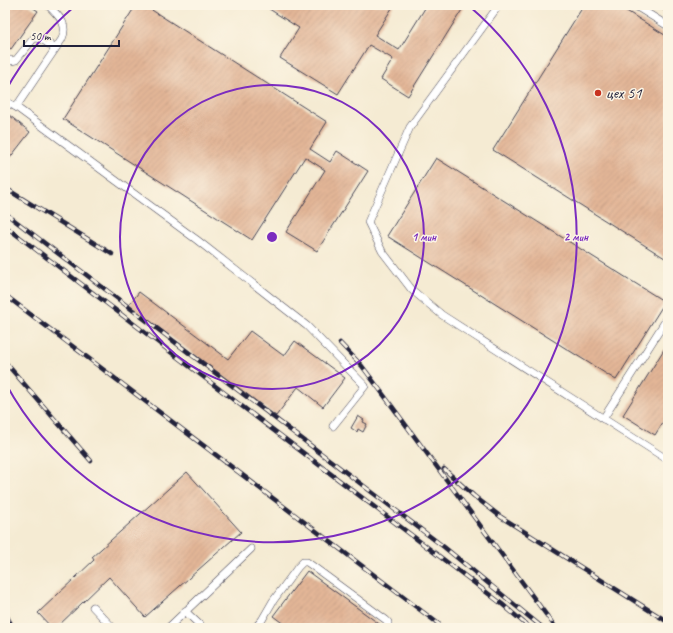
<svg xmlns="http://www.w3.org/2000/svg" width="673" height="633" font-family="Caveat,sans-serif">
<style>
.building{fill:url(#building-hatch)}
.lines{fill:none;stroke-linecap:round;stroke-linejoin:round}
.lane-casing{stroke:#424052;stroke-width:8}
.path{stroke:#424052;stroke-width:2.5;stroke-dasharray:3 3;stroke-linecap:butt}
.lane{stroke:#fff;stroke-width:7}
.rail-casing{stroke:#22223b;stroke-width:4.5}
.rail{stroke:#fcf5e5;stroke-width:3;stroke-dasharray:9;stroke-linecap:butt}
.ring{fill:none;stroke:#7b2cbf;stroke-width:2}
.poi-dot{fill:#c8321e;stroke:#fcf5e5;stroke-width:1.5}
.labels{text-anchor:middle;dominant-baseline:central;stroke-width:3;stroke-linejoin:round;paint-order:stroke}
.poi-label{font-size:16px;fill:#22223b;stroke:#fcf5e5;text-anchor:start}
.centre{fill:#7b2cbf;stroke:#fcf5e5;stroke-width:2}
.ring-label{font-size:12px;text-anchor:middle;font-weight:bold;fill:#7b2cbf;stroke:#fcf5e5;stroke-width:3;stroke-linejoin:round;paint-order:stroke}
</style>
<defs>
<pattern id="building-hatch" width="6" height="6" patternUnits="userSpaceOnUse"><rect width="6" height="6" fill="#e3b697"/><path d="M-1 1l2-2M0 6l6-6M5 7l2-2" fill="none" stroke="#c29c83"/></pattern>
</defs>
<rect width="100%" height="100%" fill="#fcf5e5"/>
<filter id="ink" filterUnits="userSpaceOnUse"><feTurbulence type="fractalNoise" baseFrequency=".025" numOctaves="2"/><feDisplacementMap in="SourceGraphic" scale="8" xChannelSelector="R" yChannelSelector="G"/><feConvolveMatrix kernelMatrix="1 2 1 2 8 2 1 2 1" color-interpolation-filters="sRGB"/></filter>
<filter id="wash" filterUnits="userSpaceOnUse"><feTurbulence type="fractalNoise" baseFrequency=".012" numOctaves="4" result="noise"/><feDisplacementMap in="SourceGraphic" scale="16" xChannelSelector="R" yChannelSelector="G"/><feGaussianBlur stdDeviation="0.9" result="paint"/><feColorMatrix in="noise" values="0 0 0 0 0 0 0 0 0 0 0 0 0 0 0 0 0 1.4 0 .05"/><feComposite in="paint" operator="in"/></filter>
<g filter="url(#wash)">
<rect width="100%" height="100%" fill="#f5ebd3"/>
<g id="blocks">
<!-- building -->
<g class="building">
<path d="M5,5H29L38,11L11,49L5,45Z"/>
<path d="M136,5H144L327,122L310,149L330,162L337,151L368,171L317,251L286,232L325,170L305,157L252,240L63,119Z"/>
<path d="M263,5H394L375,35L399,50L427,5H465L408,96L381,79L393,59L369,45L338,94L280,58L299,28Z"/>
<path d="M584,5H617L668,37V260L493,150Z"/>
<path d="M9,115L30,132L9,159L5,155V120Z"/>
<path d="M436,158L665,302L616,380L387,236Z"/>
<path d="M139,292L228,359L250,331L284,356L295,341L345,378L323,407L298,387L276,416L129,305Z"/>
<path d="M668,343V414L655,435L623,415Z"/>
<path d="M358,416L364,420L363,422L367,424L363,432L358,429L357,432L351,428Z"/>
<path d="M187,472L241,532L145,617L109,577L56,628H52L38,613L94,560L92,557Z"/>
<path d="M307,571L382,626L381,628H289L273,616Z"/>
</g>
</g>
</g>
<g filter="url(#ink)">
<use href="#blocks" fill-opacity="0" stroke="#424052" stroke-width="1"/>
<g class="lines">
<!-- lane casing -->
<g class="lane-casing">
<g id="lane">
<path d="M48,5C58,16 69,23 62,39L16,107L197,240L307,326L365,386L333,426"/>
<path d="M499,5L410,127L368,222L382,251L412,290L442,315L668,460"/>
<path d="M634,5L668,26"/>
<path d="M5,58L11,61L16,60L34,38C42,37 49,44 55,49"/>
<path d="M5,101L16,107"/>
<path d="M603,419L668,317"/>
<path d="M93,607L113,628"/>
<path d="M185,611L203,628"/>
<path d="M168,628L251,549"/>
<path d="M255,628L262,620L273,601L298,567L303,562H307L386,620L388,622V628"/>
</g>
</g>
<!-- path -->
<path class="path" d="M657,5L668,12"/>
<!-- lane -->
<use href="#lane" class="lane"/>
<!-- rail casing -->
<g class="rail-casing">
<g id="rail">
<path d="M5,188L112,254"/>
<path d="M5,213L444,547L543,628"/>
<path d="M5,226L502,604L530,628"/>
<path d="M5,295L444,628"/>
<path d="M340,343L362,366L380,390L556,628"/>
<path d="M5,362L91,461"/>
<path d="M444,469L474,496L501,517L668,622"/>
<path d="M5,613L13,628"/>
</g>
</g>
<!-- rail -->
<use href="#rail" class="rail"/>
</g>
</g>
<!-- distance rings -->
<g class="ring">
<circle cx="272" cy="237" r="152"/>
<path d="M6 90A304 304 0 0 1 75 6M469 6A304 304 0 1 1 6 384"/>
</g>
<!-- markers -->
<circle class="poi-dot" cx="598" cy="93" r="4"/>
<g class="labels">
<!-- poi labels -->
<g class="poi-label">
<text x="606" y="93">цех 51</text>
</g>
</g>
<circle cx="272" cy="237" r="6" class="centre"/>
<g class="ring-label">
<text x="424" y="241">1 мин</text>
<text x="576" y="241">2 мин</text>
</g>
<!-- margin -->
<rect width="673" height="633" fill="none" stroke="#fcf5e5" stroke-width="20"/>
<!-- scale -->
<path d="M24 40v6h95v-6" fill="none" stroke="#22223b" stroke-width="2"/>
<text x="30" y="40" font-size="12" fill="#22223b" stroke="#fcf5e5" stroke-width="3" paint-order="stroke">50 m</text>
</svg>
